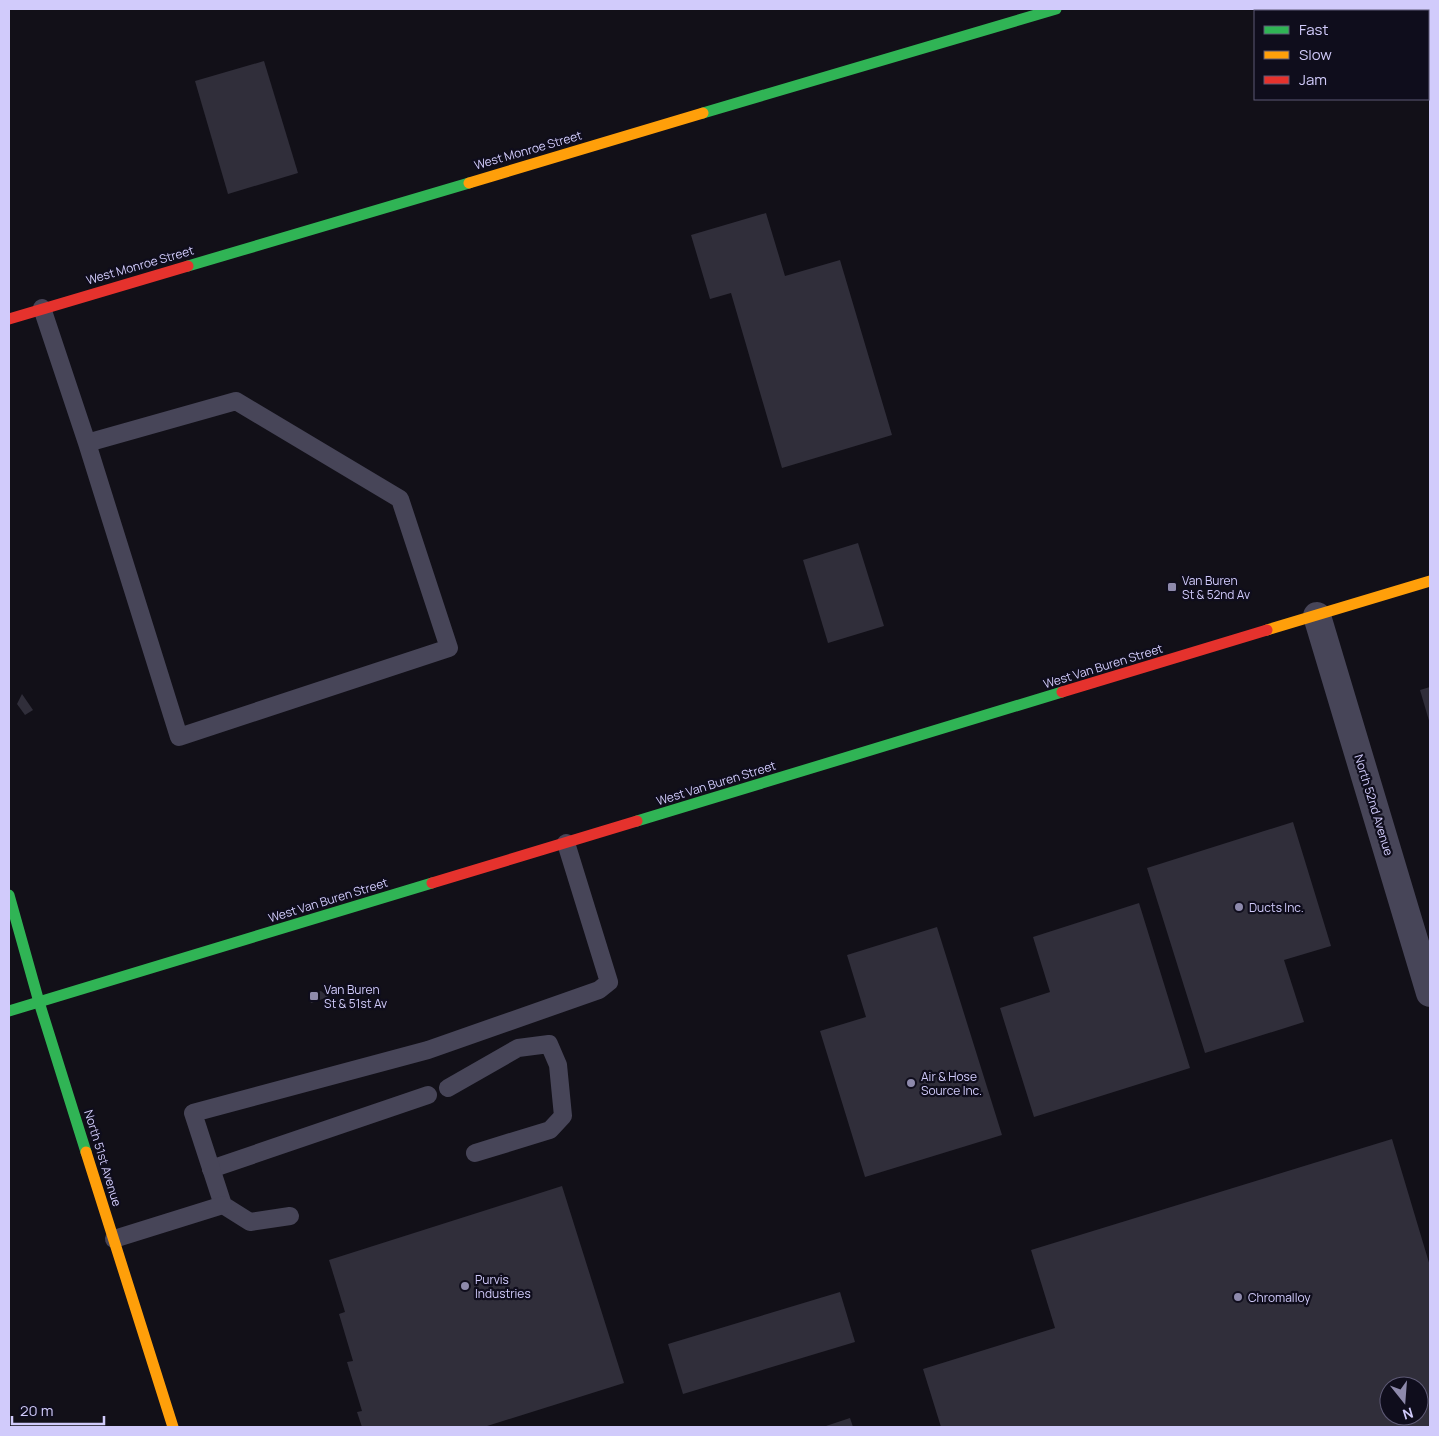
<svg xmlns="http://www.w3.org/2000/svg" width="1439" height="1436" font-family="Manrope,sans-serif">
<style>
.building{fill:#302e3a;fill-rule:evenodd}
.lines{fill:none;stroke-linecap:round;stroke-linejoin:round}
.lane{stroke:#474558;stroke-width:18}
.street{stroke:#474558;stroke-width:28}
.fast{stroke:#30b455;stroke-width:11}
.slow{stroke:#ff9f0a;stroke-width:11}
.jam{stroke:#e5322d;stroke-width:11}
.poi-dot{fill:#8e8aac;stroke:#0f0d1c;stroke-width:2}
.labels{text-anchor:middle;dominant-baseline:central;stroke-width:4.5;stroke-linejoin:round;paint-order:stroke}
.street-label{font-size:12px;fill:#d1cbfb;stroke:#0f0d1c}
.poi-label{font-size:12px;fill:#d1cbfb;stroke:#0f0d1c;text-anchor:start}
</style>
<rect width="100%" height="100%" fill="#121018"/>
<!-- building -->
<g class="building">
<path d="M264,61L298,173L228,194L195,81Z"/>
<path d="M766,213L785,276L840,260L892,435L782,468L731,293L710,299L691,235Z"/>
<path d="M858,543L884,626L828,643L803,560Z"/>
<path d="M1430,687V724L1420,690Z"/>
<path d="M22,694L33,710L25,715L17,704Z"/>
<path d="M1293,822L1331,946L1284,960L1304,1022L1205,1053L1147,868Z"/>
<path d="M1139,903L1190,1068L1034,1117L1000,1008L1050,992L1033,937Z"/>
<path d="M937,927L1002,1135L865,1177L820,1031L866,1017L847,955Z"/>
<path d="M321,991L328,997L311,1003L308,995Z"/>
<path d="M1392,1139L1430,1266V1427H941L923,1369L1055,1328L1031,1250ZM1389,1386H1419V1416H1389Z"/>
<path d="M562,1186L624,1383L484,1427H362L357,1412L362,1411L347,1362L353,1361L339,1314L345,1312L329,1260Z"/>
<path d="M840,1292L855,1342L683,1394L668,1344Z"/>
<path d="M850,1418L853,1427H823Z"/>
</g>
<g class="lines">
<!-- lane -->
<g class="lane">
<path d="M42,308L87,443L179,737L449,648L400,499L236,401L87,443"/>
<path d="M448,1088L518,1048L549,1044L558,1065L563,1116L550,1130L475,1153"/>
<path d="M211,1169L428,1095"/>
<path d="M290,1216L250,1222L223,1205L193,1113L428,1050L599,990L609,982L566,843"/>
<path d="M114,1239L223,1205"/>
</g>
<!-- street -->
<path class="street" d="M1317,616L1430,993"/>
<!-- fast -->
<g class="fast">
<path d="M703,113L1056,9"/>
<path d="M188,266L469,183"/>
<path d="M637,821L1062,692"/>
<path d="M9,895L39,1002L86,1152"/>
<path d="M9,1011L432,883"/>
</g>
<!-- slow -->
<g class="slow">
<path d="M469,183L703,113"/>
<path d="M1267,630L1430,581"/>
<path d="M86,1152L173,1427"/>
</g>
<!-- jam -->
<g class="jam">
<path d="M9,319L188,266"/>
<path d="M1062,692L1267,630"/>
<path d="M432,883L637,821"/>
</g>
</g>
<!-- markers -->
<g class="poi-dot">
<rect x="1167" y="582" width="10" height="10" rx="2.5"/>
<circle cx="1239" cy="907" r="5"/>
<rect x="309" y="991" width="10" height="10" rx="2.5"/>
<circle cx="911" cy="1083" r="5"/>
<circle cx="465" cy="1286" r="5"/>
<circle cx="1238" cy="1297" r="5"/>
</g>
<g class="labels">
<!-- street labels -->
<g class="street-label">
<text transform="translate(528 150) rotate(-16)">West Monroe Street</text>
<text transform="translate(140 265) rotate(-16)">West Monroe Street</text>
<text transform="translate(1103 666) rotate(-17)">West Van Buren Street</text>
<text transform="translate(716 783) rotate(-17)">West Van Buren Street</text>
<text transform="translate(1374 805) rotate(73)">North 52nd Avenue</text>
<text transform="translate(328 900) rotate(-17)">West Van Buren Street</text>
<text transform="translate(103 1158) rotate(73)">North 51st Avenue</text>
</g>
<!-- poi labels -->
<g class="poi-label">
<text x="1182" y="580">Van Buren<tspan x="1182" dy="14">St &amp; 52nd Av</tspan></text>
<text x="1249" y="907">Ducts Inc.</text>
<text x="324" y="989">Van Buren<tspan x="324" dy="14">St &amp; 51st Av</tspan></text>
<text x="921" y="1076">Air &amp; Hose<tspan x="921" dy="14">Source Inc.</tspan></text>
<text x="475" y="1279">Purvis<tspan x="475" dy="14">Industries</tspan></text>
<text x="1248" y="1297">Chromalloy</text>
</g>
</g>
<!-- border -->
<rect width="1439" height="1436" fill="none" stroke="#d1cbfb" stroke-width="20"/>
<!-- legend -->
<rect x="1254" y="10" width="175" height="90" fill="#0f0d1c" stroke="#5d5975"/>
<rect x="1264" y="26" width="25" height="8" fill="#30b455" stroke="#5d5975"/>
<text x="1299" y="35" font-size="15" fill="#d1cbfb">Fast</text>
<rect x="1264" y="51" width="25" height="8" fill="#ff9f0a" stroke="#5d5975"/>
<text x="1299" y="60" font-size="15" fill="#d1cbfb">Slow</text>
<rect x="1264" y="76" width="25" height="8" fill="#e5322d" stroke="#5d5975"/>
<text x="1299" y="85" font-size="15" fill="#d1cbfb">Jam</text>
<!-- north arrow -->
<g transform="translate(1404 1401) rotate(163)"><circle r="24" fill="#0f0d1c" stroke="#5d5975"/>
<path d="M0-4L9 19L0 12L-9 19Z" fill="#8e8aac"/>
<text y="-8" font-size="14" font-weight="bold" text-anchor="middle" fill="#d1cbfb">N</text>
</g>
<!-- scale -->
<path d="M12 1416v8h92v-8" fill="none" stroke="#d1cbfb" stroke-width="2.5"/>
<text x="20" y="1416" font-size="15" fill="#d1cbfb" stroke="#0f0d1c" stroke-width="4" paint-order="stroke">20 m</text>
</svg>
